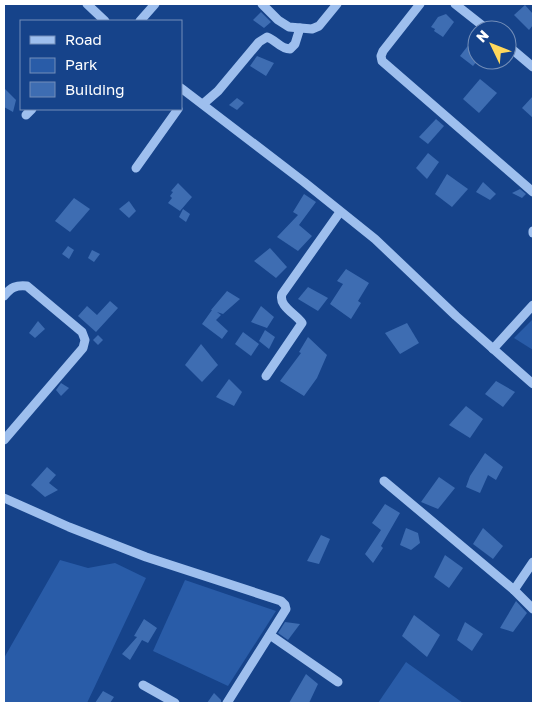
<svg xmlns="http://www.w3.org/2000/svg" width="537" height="707" font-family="'Golos Text',sans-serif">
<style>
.green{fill:#295ca8}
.building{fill:#3e6db2}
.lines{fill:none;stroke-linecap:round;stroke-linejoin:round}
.minor{stroke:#9ebfee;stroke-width:9}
</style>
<rect width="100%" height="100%" fill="#16438a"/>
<!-- green -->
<g class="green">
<path d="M533,319V350L514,338Z"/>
<path d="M60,560L88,568L115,563L146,578L87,703H4V658Z"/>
<path d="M185,580L276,611L228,686L153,651Z"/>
<path d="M406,662L463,703H378Z"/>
</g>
<!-- building -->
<g class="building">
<path d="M525,5L533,14V25L529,30L514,15Z"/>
<path d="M261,12L271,22L264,28L253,20Z"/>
<path d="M446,14L454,22L443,37L434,31L435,29L431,27L438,17Z"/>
<path d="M477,34V61L473,66L460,56Z"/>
<path d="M257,56L274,63L266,76L250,66Z"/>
<path d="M480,79L497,93L479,113L463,99Z"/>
<path d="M4,88L16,100L13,112L4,107Z"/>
<path d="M533,96V118L522,108Z"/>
<path d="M237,98L244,103L237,110L229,105Z"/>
<path d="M436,119L444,126L428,144L419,137Z"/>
<path d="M428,153L439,162L427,179L416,168Z"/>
<path d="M447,174L468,189L452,207L435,194Z"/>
<path d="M483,182L496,194L490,200L476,192Z"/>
<path d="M178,183L192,197L180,211L168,203L172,198L170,196L173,192L171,191Z"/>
<path d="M520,189L526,194L522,198L512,193Z"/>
<path d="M304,194L316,202L299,225L312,236L298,251L277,237L298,215L293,212Z"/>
<path d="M74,198L90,209L70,232L55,221Z"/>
<path d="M129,201L136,211L129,218L119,209Z"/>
<path d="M183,209L190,214L186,222L179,217Z"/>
<path d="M68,246L74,250L69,259L62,254Z"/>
<path d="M270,248L287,267L276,278L254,261Z"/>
<path d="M92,250L100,254L94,262L88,258Z"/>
<path d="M346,269L369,283L358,301L361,303L351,319L330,304L343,284L337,281Z"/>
<path d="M308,287L328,298L318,311L298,299Z"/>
<path d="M227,291L240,299L223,314L217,312L221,315L216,320L228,331L222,339L202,324L212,310H211Z"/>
<path d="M110,301L118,308L96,332L78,316L87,306L97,315Z"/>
<path d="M261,306L274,317L267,328L251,322Z"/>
<path d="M38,321L45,329L35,338L29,333Z"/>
<path d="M407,323L419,343L400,354L385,333Z"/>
<path d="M265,330L275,337L269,349L259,341Z"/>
<path d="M243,332L259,344L251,356L235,344Z"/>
<path d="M98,335L103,340L98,345L93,340Z"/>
<path d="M308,337L327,355L317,378L304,396L280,381L301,353L299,352Z"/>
<path d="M201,344L218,365L202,382L185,365Z"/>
<path d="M229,379L242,392L234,406L216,397Z"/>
<path d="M496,381L515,392L503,407L485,394Z"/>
<path d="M61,383L69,388L61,396L56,390Z"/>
<path d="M466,406L483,419L470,438L449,425Z"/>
<path d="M485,453L503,467L496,480L488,475L480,493L466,487L470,476Z"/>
<path d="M47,467L56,475L49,483L58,490L45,497L31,485Z"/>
<path d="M439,477L455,488L438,509L421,502Z"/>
<path d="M385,504L400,513L381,546L383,548L373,563L365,554L381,530L372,523Z"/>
<path d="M406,528L418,533L420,543L411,550L400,545Z"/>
<path d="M483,528L503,546L493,559L473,544Z"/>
<path d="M321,535L330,539L319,564L307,561Z"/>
<path d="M445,555L463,568L449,588L434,577Z"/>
<path d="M516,601L527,613L513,632L500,628Z"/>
<path d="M414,615L440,635L427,657L402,636Z"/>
<path d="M144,619L157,628L148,643L142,640L130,660L122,654L137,637L134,636Z"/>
<path d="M285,622L300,624L288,640L278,633Z"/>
<path d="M465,622L483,634L472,651L457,640Z"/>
<path d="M306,674L318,684L309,703H289Z"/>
<path d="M103,691L114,697L110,703H95Z"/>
<path d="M214,693L221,700V703H207Z"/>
</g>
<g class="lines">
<!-- minor -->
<g class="minor">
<path d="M87,4L105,21"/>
<path d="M262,4L278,20L289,27L312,29L319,26L337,4"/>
<path d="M420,4L383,51L381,56L382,61L533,192"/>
<path d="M455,4L488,30"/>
<path d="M140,21L155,4"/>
<path d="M507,45L533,67"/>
<path d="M181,88L304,182L375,239L456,316L533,384"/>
<path d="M203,104L218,91L259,42L267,37C276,40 280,49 290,49L295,44L300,28"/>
<path d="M26,115L32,109"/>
<path d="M136,168L178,109"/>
<path d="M533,231V233"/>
<path d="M4,296C11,287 16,285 27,286L82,332L85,340L83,348L4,440"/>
<path d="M493,349L533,305"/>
<path d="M266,376L302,323C296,314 278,306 282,294L340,212"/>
<path d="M384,481L514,590"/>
<path d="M4,498L69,527L146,557L281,601L285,605L286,609L227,703"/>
<path d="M533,562L514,590L533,609"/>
<path d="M270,635L338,682"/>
<path d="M143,685L175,703"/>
</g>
</g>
<!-- border -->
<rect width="537" height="707" fill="none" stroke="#ffffff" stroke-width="10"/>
<!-- legend -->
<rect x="20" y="20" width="162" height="90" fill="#16438a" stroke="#738eb9"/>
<rect x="30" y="36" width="25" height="8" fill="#9ebfee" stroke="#738eb9"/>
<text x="65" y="45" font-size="15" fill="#ffffff">Road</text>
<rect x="30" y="58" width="25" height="15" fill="#295ca8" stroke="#738eb9"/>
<text x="65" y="70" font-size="15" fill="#ffffff">Park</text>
<rect x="30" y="82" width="25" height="15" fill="#3e6db2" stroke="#738eb9"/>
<text x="65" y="95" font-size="15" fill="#ffffff">Building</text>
<!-- north arrow -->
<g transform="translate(492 45) rotate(313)"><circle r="24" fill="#16438a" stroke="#738eb9"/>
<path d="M0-4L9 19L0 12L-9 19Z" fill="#ffd85c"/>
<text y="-8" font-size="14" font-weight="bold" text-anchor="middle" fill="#ffffff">N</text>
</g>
</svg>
